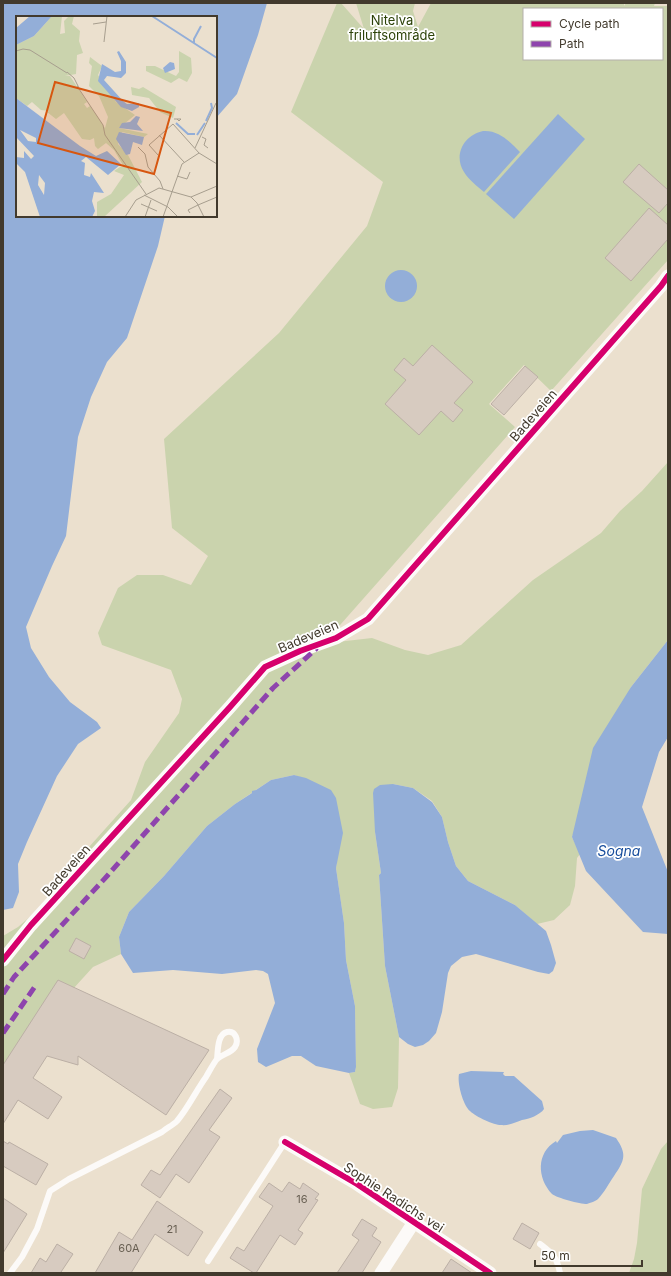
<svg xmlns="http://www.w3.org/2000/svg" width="671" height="1276" font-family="Inter,sans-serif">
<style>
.green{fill:#cad3ad;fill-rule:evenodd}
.water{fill:#93aed8}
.building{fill:#d7cbc0;stroke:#bbafa5}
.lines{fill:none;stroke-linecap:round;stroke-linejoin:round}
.service{stroke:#fcfaf8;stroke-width:6}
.minor{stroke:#fcfaf8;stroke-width:13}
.quiet{stroke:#8e44ad;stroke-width:5;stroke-dasharray:10 5;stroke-linecap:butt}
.cycleway-casing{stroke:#fff;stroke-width:8}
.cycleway{stroke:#d6006c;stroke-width:6}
.labels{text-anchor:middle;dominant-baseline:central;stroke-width:3.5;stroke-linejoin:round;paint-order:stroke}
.number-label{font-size:11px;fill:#696053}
.park-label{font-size:13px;fill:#2c4208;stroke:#fff}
.street-label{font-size:13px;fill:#423a2d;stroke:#fff}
.water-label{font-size:14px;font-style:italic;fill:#164c9c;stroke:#fff}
.inset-river{fill:none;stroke:#93aed8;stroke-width:2}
.inset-road{fill:none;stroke:#a79e8e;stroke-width:1}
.view{fill:#d7560f;fill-opacity:0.15;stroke:#d7560f;stroke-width:2}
.inset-edge{fill:none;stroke:#423a2d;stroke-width:2}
</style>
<rect width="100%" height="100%" fill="#ebe0ce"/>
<!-- green -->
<g class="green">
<path d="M337,3H341L364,29L356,3H415L413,11L418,27L431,3H624V6L626,3H655L654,6H668V260L551,391L524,365L489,404L515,427L333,633L337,642L372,638L405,650L428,655L461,645L533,580L601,533L620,511L642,491L668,462V640L631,687L572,837L580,854L577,858L575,886L570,905L554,920L537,924L515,905L468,881L456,866L448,842L442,817L432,801L413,788L393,784L375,832L381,873L379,875L385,966L399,1037L398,1088L392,1107L373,1109L360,1104L349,1073L355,1072L356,1067L355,1006L346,960L344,923L336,868L338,852L306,779L294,775L271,780L235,804L207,826L164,876L129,912L119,937L121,954L93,967L3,1066V936L18,927L39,909L82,858L89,847L131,800L145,762L179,713L182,699L171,670L102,645L98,633L118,588L137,575H163L191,585L208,556L172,528L164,439L279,333L367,226L383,182L291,112ZM524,9H662V59H524Z"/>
<path d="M668,1141V1273H629L634,1259L637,1243L642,1189L661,1149Z"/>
</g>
<!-- water -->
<g class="water">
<path d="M3,3H267L258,35L237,94L216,118V17H17V216H165L158,246L127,338L107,362L91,397L78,437L66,536L52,566L26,627L31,648L49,677L70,702L97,722L101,728L78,744L57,776L27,842L18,864L19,892L13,908L3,910Z"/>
<path d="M558,114L585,139L514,219L486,194Z"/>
<path d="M483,131C499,130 509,141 520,152L484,192C477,186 469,180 464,172C453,155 464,135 483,131Z"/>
<circle cx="401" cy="286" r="16"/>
<path d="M668,640V737L659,752L642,807L668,872V934L643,932L586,871L572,837L593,748L631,687Z"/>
<path d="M294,775L306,778L331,790L336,798L343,833L336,868L344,923L346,960L355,1006L356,1067L355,1072L349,1073L316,1066L301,1056H292L266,1067L258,1062L257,1049L275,1003L268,974L263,971L256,970L222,974L173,970L133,973L121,954L119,937L129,912L164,876L207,826L235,804L252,793V791L256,790L271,780Z"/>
<path d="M393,784L413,788L432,802L442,817L448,842L456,866L468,881L515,905L546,931L551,945L556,963L553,971L549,974L538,972L476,954L462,957L451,966L448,973L442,1012L436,1033L429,1041L423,1045L415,1047L408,1044L399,1037L385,966L379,875L381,873L375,832L373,793L374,789L380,785Z"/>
<path d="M471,1071L504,1072L503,1074L505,1076H514L542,1101L544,1109C540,1115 529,1119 522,1120C516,1122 508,1126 501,1125C494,1125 476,1117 470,1111C463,1105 457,1083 459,1074Z"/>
<path d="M593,1130L616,1138C627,1154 625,1160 614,1176C609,1183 604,1193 598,1199C596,1201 590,1203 587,1204C580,1204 557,1198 552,1194C537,1178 536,1153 556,1141L557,1143L563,1135L580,1131Z"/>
</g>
<!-- building -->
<g class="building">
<path d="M639,164L668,190V203L659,213L623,182Z"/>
<path d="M649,208L668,225V239L631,281L605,258Z"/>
<path d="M432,345L473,382L454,403L463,410L453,422L441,411L419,435L385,404L406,380L394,370L404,358L413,366Z"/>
<path d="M525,366L538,377L504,415L491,404Z"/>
<path d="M76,938L91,946L84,959L69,951Z"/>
<path d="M58,980L209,1050L166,1115L78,1056V1065L47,1056L33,1078L62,1097L48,1119L18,1100L3,1124V1065Z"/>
<path d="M220,1089L232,1098L209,1130L220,1137L189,1183L176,1174L160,1198L141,1185L151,1170L160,1175Z"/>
<path d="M3,1141L8,1144L9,1142L48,1164L36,1185L3,1166Z"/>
<path d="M289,1182L300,1189L303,1183L319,1194L315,1199L318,1200L298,1230L303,1233L295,1245L280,1235L256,1273H254L230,1258L237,1247L244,1251L273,1206L259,1197L269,1183L282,1192Z"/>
<path d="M3,1198L27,1214L3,1253Z"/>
<path d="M157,1201L203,1232L188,1256L155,1234L131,1273H95L119,1232L132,1240Z"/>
<path d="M362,1219L377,1228L372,1236L381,1242L362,1273H337L359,1240L352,1235Z"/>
<path d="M522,1223L539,1233L530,1249L513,1239Z"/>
<path d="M57,1244L73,1254L61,1272L64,1273H31L40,1258L46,1262Z"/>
<path d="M451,1259L472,1273H442Z"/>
</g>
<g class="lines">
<!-- service -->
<g class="service">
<path d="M540,1244C552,1253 557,1257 560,1273"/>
<path d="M208,1261L285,1142"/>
<path d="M10,1273L22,1257L37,1229L50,1191L69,1179L162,1132C167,1128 173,1125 177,1121C188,1108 196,1091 206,1077C209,1072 213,1064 217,1059C223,1054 231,1053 235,1047C239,1041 236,1030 227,1032C217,1034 218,1052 217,1059"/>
</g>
<!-- minor -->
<g class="minor">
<path d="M3,960L31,925L230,707L265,667L300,651L336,638L368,619L661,286L668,276"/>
<path d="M285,1142L357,1184L490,1273"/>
<path d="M381,1273L414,1222"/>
</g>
<!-- quiet -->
<g class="quiet">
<path d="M3,994L14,977L108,875L273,688L317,648"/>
<path d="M3,1033L36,985"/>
</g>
<!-- cycleway casing -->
<g class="cycleway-casing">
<g id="cycleway">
<path d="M3,960L31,925L230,707L265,667L300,651L336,638L368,619L661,286L668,276"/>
<path d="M285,1142L357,1184L490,1273"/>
</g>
</g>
<!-- cycleway -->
<use href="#cycleway" class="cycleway"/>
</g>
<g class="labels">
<!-- number labels -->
<g class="number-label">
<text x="302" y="1199">16</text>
<text x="172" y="1229">21</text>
<text x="129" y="1248">60A</text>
</g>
<!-- park labels -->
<g class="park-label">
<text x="392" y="20">Nitelva<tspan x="392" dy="15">friluftsområde</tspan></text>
</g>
<!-- street labels -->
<g class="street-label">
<text transform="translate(533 415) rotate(-49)">Badeveien</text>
<text transform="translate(308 636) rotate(-23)">Badeveien</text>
<text transform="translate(66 870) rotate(-48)">Badeveien</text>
<text transform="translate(394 1197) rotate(33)">Sophie Radichs vei</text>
</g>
<!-- water labels -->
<g class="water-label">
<text x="619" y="850">Sogna</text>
</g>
</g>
<!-- overview -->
<g transform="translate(16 16)">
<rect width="201" height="201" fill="#ebe0ce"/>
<path d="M36,0H46L44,18L49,17L48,5L53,0H58L56,8L64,15L63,25L67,37L61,39L60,58L49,60H54L71,86L68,88L71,92L74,90L89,112L92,101L83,80L73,70L76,50L73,47L74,41L86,50L82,59L100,86L119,99L103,112L132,118L128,121L106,116L102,128L112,139L126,166L88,201L81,200V186L95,178L108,159L98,155L104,151H108L98,134L90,127L82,133L79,130L78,122L74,124L66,123L48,97L40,103L31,96L33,95L25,94L16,86L11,90L0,82V29L18,20ZM163,35L175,42L176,57L171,66L163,62L155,67L130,55V50H139L160,60L163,56ZM115,71L123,73L127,71L160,91L157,102L144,96L133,82L116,79Z" fill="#cad3ad"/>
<path d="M14,0H36L18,20L0,29V12ZM103,35L110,46V57L105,62L91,60L88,64L107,85L111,88L123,87V91L116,95L105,91L82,65L86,48L99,56L105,55V45L101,36ZM154,46L158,47L159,53L149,57L147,52ZM0,82L64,130L80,140L91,135L105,148L92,159L70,141L65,145L69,147L68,159L74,161L75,157L88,177L78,176L76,185L79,195L76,201H24L9,156L0,147V141L8,142V135L15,143L18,140L0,121ZM4,114L20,122V126L12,125ZM23,159L29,167L28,179L22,169ZM120,100L124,101L121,108L127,115L103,112L106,107L114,106ZM103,116L128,121L126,129L117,126L114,138L110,139L100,123Z" fill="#93aed8" fill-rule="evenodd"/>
<path class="inset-river" d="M136,0L201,42M178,27V23L185,10M190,105L196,92L195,87M160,107L172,118H179M181,119L189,107"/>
<path class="inset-road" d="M77,8L90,6M88,26L91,0M0,35L7,33L14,34L51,57M51,56L58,62L63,72M61,70L87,109L89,119L130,178M158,103H165L163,105L161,103M143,119L168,146M186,121L190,123L188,129L192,132M179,132L200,87M124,133L122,131L129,138L132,151L144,165L147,173M142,139L133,129L157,108L183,137L201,148M161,160L171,163L174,156M128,179L152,191L162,201M175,181L201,170M125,188L141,195M182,189L201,181M174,197L172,194L182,189M109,201L120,184L143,172L175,181L181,187L188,201M129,201L135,184M147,201L166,148L183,137"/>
<path class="view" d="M39,66L155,97L138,158L22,127Z"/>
<rect width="201" height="201" class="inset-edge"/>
</g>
<!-- border -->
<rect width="671" height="1276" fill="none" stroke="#423a2d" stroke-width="8"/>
<!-- legend -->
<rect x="523" y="8" width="140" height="52" fill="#ffffff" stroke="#b3b0ab"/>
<rect x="531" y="21" width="20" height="6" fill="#d6006c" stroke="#b3b0ab"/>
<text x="559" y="28" font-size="12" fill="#423a2d">Cycle path</text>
<rect x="531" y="41" width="20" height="6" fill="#8e44ad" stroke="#b3b0ab"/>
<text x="559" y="48" font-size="12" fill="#423a2d">Path</text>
<!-- scale -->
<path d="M535 1260v6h107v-6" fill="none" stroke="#423a2d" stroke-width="2"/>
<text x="541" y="1260" font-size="12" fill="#423a2d" stroke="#ffffff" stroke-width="3" paint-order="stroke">50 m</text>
</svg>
